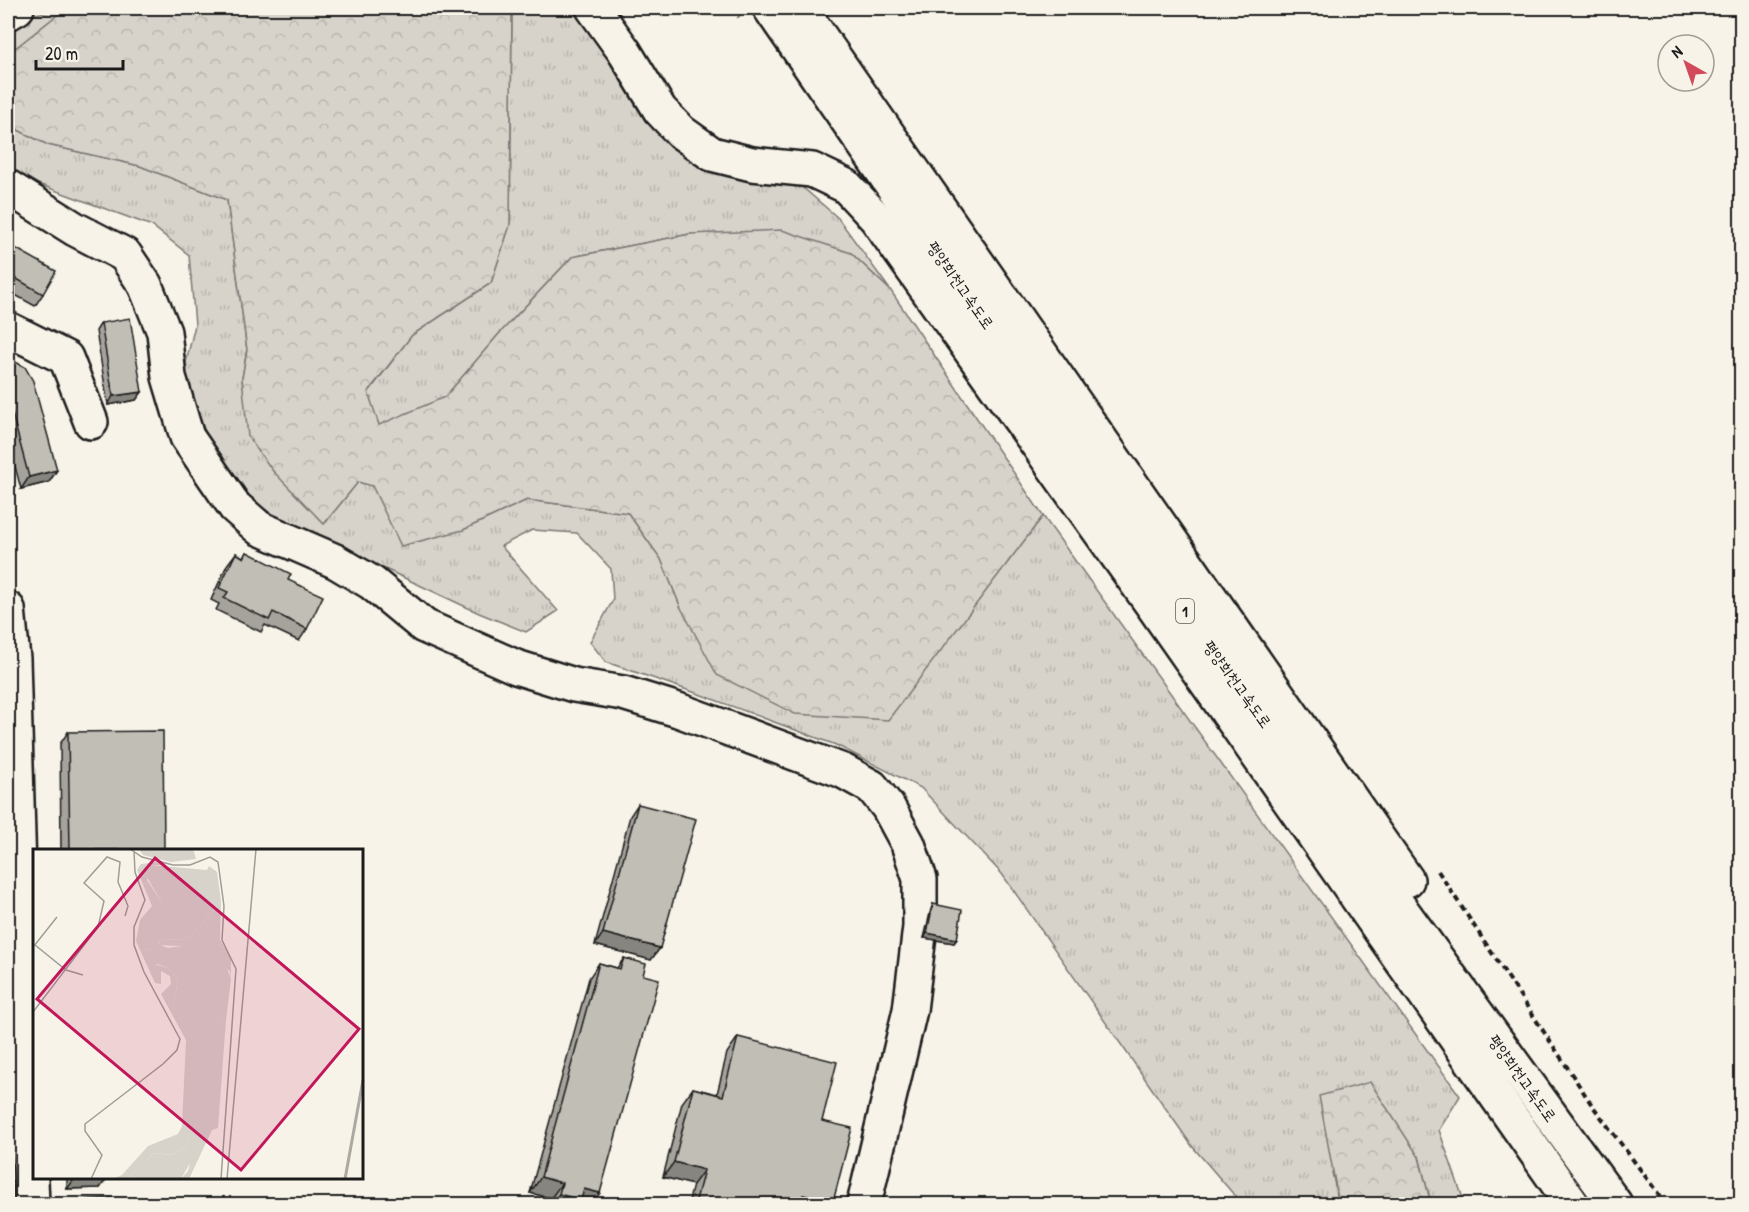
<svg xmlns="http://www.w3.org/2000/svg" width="1749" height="1212" font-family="'Patrick Hand','Poor Story',sans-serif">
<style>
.grass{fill:url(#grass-tufts);stroke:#7a7874;stroke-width:1.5}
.forest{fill:url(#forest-crowns);stroke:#7a7874;stroke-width:1.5}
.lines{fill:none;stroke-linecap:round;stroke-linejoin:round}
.minor-casing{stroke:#1c1c1c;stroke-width:38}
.highway-casing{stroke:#1c1c1c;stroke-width:38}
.path{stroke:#1c1c1c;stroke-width:4;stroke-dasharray:6 4.5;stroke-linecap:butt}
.minor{stroke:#f7f3e8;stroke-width:33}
.highway{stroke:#f7f3e8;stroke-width:33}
.wall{fill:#a5a39c;stroke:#1c1c1c;stroke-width:1.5}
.shaded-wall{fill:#86857f;stroke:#1c1c1c;stroke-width:1.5}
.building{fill:#c0beb5;stroke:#1c1c1c;stroke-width:1.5}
.labels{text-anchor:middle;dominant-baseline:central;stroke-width:6;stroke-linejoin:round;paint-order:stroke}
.shield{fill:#f7f3e8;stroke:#5e5c59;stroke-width:1.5}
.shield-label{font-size:15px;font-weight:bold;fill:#1c1c1c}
.street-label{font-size:16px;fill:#1c1c1c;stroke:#f7f3e8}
.inset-river{fill:none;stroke:#aca9a2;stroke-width:3}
.inset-road{fill:none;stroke:#9f9d96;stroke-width:1.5}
.view{fill:#c2185b;fill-opacity:0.15;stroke:#c2185b;stroke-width:3}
.inset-edge{fill:none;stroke:#1c1c1c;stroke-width:3}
</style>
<defs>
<pattern id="grass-tufts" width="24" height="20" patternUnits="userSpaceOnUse" patternTransform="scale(1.5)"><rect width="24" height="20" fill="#d7d3cb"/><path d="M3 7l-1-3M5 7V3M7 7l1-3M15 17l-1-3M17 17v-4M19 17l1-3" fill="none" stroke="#b8b5ae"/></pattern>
<pattern id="forest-crowns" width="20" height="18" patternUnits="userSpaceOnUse" patternTransform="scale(1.5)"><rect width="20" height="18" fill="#d7d3cb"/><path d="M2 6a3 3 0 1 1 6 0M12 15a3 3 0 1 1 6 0" fill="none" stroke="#b8b5ae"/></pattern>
</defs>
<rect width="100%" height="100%" fill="#f7f3e8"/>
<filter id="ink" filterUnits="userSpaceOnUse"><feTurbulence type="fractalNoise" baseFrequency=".0167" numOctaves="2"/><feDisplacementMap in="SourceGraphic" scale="12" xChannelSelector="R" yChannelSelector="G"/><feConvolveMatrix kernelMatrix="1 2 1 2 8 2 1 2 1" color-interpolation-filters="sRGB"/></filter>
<g filter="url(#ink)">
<!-- grass -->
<g class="grass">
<path d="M66,8L8,54V29L25,16Z"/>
<path d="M512,8H580L647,109L762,174L801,186L838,218L891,291L851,253L690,234L572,257L498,335L445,397L379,426L368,393L412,335L491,283L510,225Z"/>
<path d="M8,125L48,145L140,166L227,200L247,350L242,378L325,523L358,482L372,486L463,530L527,500L628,513L661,559L681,608L888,719L1043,516L1460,1096L1439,1130L1465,1204H1431L1419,1156L1332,1172L1339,1204H1242L1192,1146L1002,874L921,788L836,745L699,694L606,662L590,642L613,600L611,569L577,533L532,530L501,546L558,611L526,632L479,613L383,568L332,541L288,526L251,499L209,442L183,375L195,325L189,255L152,226L8,173Z"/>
</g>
<!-- forest -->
<g class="forest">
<path d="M66,8H512L510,225L491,283L412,335L368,392L379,425L445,397L498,335L572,257L690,234L782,230L851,253L891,291L1043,516L888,720L795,714L717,675L681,608L661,559L628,513L527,500L463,530L401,546L372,486L358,482L324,524L273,471L248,437L242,378L247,350L227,200L140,166L48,145L8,125V54Z"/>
<path d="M1370,1082L1419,1157L1431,1204H1339L1319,1096Z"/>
</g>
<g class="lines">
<!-- minor casing -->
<g class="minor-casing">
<g id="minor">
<path d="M593,8L624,51L660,110L681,132L712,154L752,164L812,170L846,186L876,218L1153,606L1572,1204"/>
<path d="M8,13L17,8"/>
<path d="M8,187L75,229L125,255L145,285L164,332L169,377L187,437L235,507L259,528L335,561L372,583L424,626L516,667L574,685L623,693L678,710L843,771L872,787L888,807L908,844L920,879V927L910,1010L864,1204"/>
<path d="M8,329L66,358L91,422"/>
<path d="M8,609L13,659L21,942L32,1204"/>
</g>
</g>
<!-- highway casing -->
<g class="highway-casing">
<g id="highway">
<path d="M770,8L1202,635L1615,1204"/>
<path d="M800,8L1407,880"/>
</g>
</g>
<!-- path -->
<g class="path">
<path d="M732,8L739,17"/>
<path d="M1438,871L1592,1105L1666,1204"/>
</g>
<!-- minor -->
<use href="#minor" class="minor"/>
<!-- highway -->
<use href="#highway" class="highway"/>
</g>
<!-- wall -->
<g class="wall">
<path d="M8,244L43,294L35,306L8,291Z"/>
<path d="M101,323L142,392L136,400L108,405L96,331Z"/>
<path d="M8,358L57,470L49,482L21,489L8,440Z"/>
<path d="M247,552L288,580L307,629L299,641L265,625L261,632L216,610L219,604L211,600L227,565L236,553L243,557Z"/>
<path d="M68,732L164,850H61L60,744Z"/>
<path d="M638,804L660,948L651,960L595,945L630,816Z"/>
<path d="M933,904L957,939L954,943L924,938L931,909Z"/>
<path d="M624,958L643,975L592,1204H549L551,1198L530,1193L589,978L599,963L617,968Z"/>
<path d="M738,1037L822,1121L833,1202L832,1204H688L693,1185L663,1177L682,1103L693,1088L717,1094L727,1053Z"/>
<path d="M67,1178H107L100,1188L67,1189Z"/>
</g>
<!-- shaded-wall -->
<g class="shaded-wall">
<path d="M142,392L136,400L108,405L113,396Z"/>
<path d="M57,470L49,482L21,489L29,477Z"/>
<path d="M603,933L660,948L651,960L595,945Z"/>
<path d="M927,933L957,939L954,943L924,938Z"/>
<path d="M674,1162L704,1170L693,1185L663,1177Z"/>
<path d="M541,1177L562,1183L551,1198L530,1193Z"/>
<path d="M75,1178H107L100,1188L67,1189Z"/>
<path d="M584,1189L600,1193L592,1204H551L559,1194Z"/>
<path d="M803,1195L833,1202L832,1204H796Z"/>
</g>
<!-- building -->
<g class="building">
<path d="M8,244L56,271L43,294L8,274Z"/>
<path d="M130,318L142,392L113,396L101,323Z"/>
<path d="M8,358L25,367L33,381L57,470L29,477L9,402L8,400Z"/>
<path d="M247,552L291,574L288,580L323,596L307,629L273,612L269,620L224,598L228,592L219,588L236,553L244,558Z"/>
<rect x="8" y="633" width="2" height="30"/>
<path d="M163,731L164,850H70L68,732Z"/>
<path d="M638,804L696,819L660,948L603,933Z"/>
<path d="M933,904L962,910L957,939L927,933Z"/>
<path d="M624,958L646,964L643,975L659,979L600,1193L584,1189L581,1200L559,1194L562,1183L541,1177L599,963L620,969Z"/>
<path d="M738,1037L837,1062L822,1121L852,1128L833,1202L803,1195L800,1204H695L704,1170L674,1162L693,1088L723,1096Z"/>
<path d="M112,1198V1204H79V1200Z"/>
</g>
</g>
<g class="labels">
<!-- shield labels -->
<rect class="shield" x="1176" y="599" width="18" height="24" rx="4.5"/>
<g class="shield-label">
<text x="1185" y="611">1</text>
</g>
<!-- street labels -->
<g class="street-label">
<text transform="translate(961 285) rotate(55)">평양희천고속도로</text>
<text transform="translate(1238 684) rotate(54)">평양희천고속도로</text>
<text transform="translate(1523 1078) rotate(54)">평양희천고속도로</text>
</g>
</g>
<!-- overview -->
<g transform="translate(33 849)">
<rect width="330" height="330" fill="#f7f3e8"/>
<path d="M124,13L129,16H117L114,31L129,54L114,77L109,102L117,100L124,116L135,119L145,130L140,158L155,179L193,171L185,279L179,281L156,330H148L155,322L169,266L150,300L138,306L121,304L94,330H80L89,326L115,297L145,285L149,277L153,191L128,145L138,135L137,127L128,122V135L122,134L103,92L107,71L119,57L104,21L108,15ZM188,52L187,91L198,109V130L197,122L148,97L125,96L127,91L152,90L160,85Z" fill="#d7d3cb"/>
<path d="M106,0H160L163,10L138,13L110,6ZM117,16L174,21L176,17L184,23L188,52L160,85L152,90L127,91L125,95L135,99L164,95L191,112L198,130L193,171L155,180L140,158L145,130L135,119L116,112L117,100L109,102V84L129,54L111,23ZM169,265L176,269L175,282L148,330H94L121,304L138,306L150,300Z" fill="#d7d3cb"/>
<path class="inset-river" d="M312,330L330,231"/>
<path class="inset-road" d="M97,0L109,8L140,16H157L177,8L185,13L191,57L189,91L203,120L188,330M2,96L33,121L50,126M1,97L24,68M0,163L65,78L71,52L51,34L74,8L87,13L85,33L95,57L92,67M58,330L69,306L52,282V275L130,215L144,201L147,190L111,123L101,96V78L112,51L102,23L101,2M194,330L223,0"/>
<path class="view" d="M122,9L326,180L208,321L4,150Z"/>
<rect width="330" height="330" class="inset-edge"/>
</g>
<!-- margin -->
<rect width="1749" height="1212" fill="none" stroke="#f7f3e8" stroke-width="30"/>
<rect x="15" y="15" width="1719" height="1182" fill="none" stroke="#1c1c1c" stroke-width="2" filter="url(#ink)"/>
<!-- north arrow -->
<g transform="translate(1686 63) rotate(320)"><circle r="28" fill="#f7f3e8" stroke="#9f9d96" stroke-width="1.5"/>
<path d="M0-4.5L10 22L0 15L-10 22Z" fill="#d1495b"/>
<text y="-9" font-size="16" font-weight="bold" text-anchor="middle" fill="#1c1c1c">N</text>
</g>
<!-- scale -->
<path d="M36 60v9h87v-9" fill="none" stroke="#1c1c1c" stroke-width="3"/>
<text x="45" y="60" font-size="18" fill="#1c1c1c" stroke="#f7f3e8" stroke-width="4.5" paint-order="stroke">20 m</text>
</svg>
